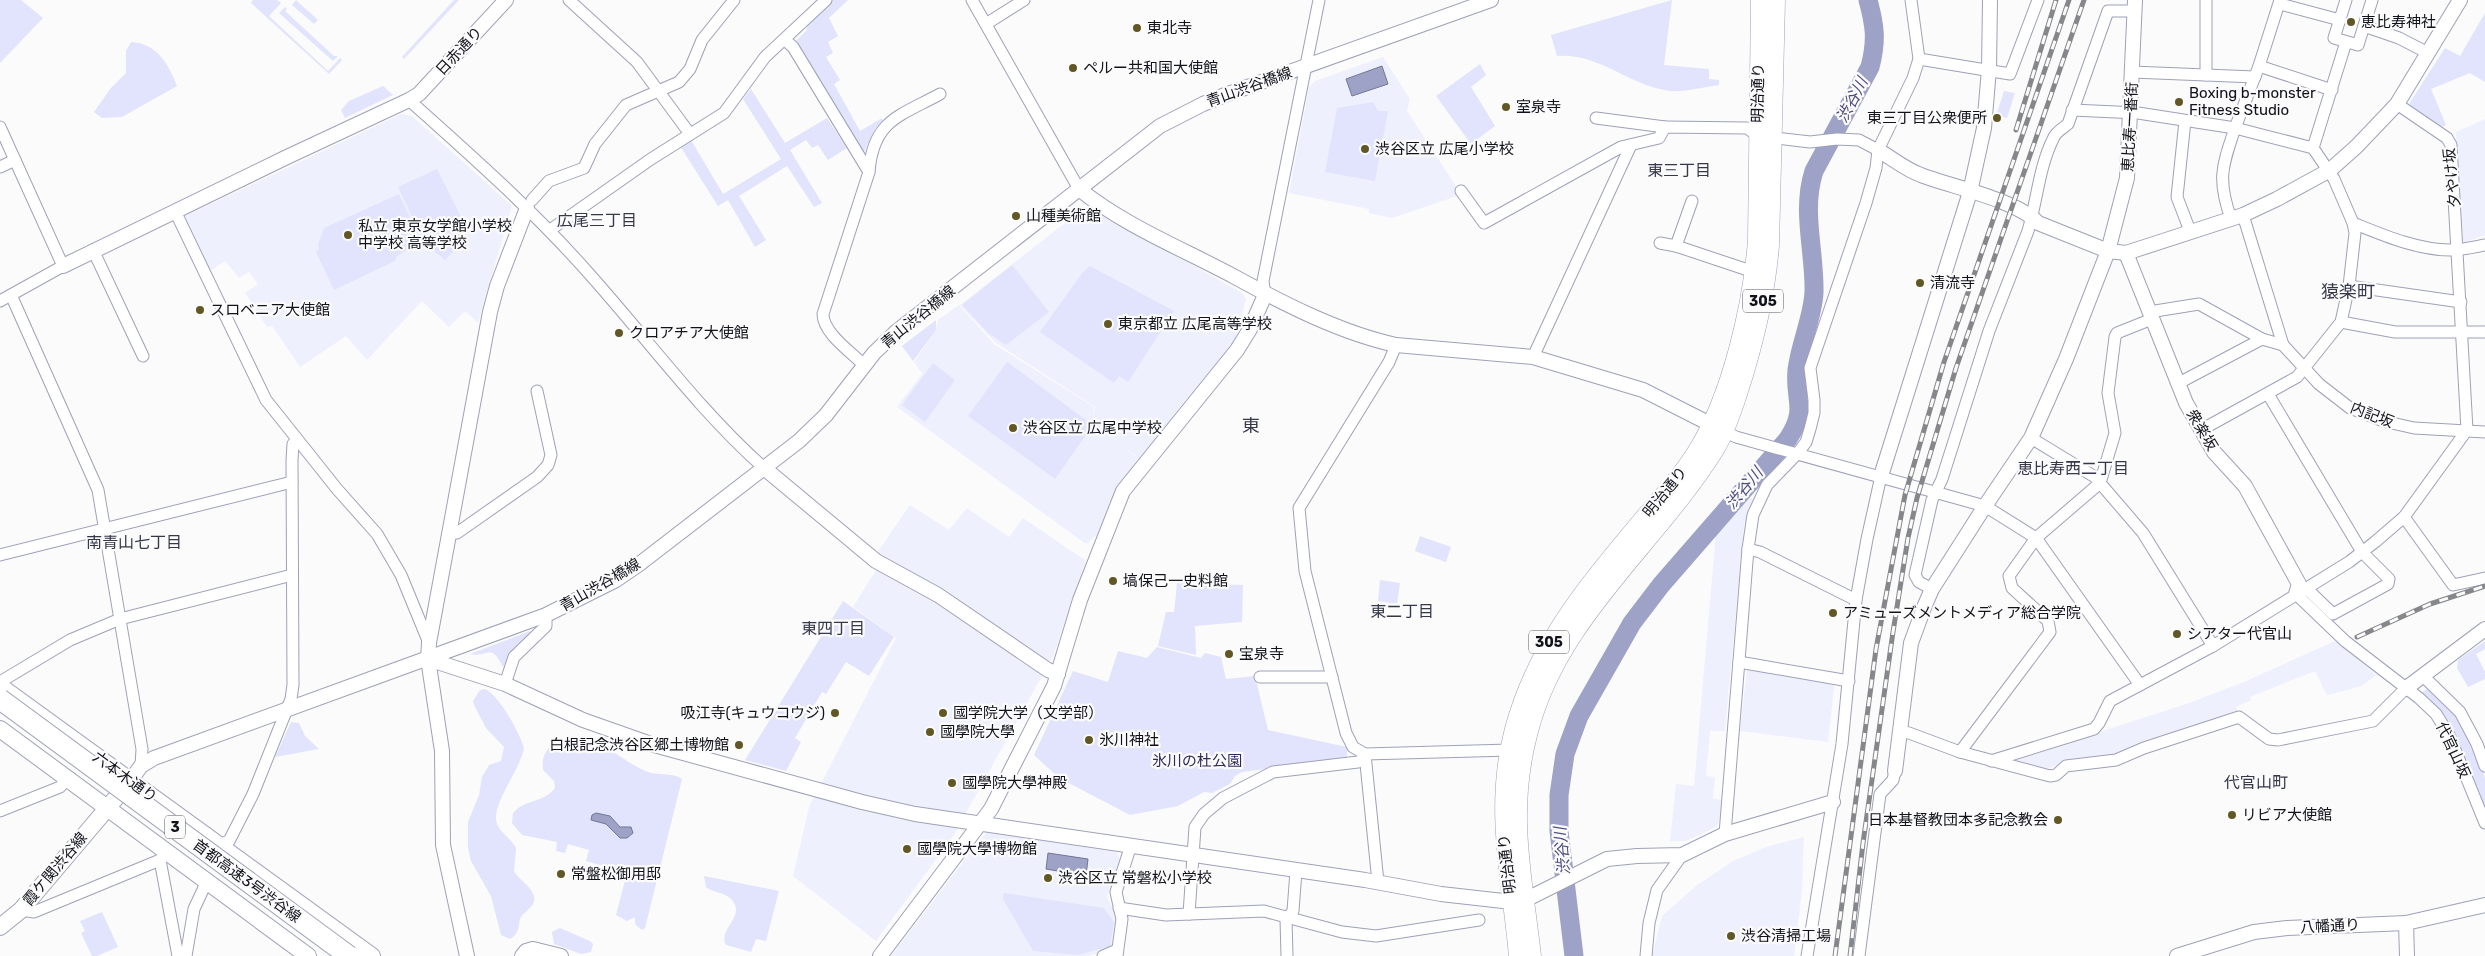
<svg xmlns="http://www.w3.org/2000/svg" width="2485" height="956" font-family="Rubik,'Noto Sans JP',sans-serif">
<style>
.built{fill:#eff0fe}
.green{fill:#e1e4fc}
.water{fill:#9da2c6;stroke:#737793}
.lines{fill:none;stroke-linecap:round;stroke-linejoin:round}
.river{stroke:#9da2c6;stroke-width:19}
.minor-casing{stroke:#9ea1b9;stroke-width:13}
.tertiary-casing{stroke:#9ea1b9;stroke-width:16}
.secondary-casing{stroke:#9ea1b9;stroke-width:18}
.primary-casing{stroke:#9ea1b9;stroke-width:19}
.minor{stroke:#fff;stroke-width:11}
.tertiary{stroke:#fff;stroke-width:14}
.secondary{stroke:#fff;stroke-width:16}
.primary{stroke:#fff;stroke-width:18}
.rail-casing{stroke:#86878b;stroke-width:5}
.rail{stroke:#fbfbfb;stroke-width:3;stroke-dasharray:9;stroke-linecap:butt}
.motorway-bridge-casing{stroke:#9ea1b9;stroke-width:22;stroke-linecap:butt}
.motorway-bridge{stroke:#fff;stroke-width:20}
.poi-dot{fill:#605724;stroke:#fbfbfb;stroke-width:2}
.labels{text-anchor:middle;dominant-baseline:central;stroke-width:4.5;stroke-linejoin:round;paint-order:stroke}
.shield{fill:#fbfbfb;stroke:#57585e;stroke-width:1}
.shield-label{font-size:14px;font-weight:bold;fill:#11121b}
.poi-label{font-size:15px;fill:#11121b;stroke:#fbfbfb;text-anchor:start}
.street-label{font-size:15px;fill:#11121b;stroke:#fbfbfb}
.park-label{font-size:15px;fill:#2b2c5b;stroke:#fbfbfb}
.water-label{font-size:16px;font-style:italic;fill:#4c4f82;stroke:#fbfbfb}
.neighbourhood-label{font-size:16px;fill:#35374b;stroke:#fbfbfb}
.quarter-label{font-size:18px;fill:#35374b;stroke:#fbfbfb}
</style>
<rect width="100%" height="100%" fill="#fbfbfb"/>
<!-- built -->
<g class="built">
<path d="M1383,57L1410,99L1407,111L1457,188V196L1392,218L1369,213V209L1289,193L1309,87L1315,81Z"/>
<path d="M401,114L412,116L512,206L478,323L465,311L449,327L422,301L367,360L346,336L300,367L272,326L267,327L245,293L258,284L249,272L239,278L225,261L209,272L184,219L185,216Z"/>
<path d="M2485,119V235L2465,242L2459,238L2456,132Z"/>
<path d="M1099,212L1242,293L1246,299L1234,343L1184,402L1140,459L1116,442L1139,459L1119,488L1100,532L1086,544L897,407L922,374L914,362L936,330L938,320L959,305L994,344L1094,407L1092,420L1104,433L1092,419L1095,407L996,343L960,305L1074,216Z"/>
<path d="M1747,497L1754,499L1744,525L1725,731H1710L1706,776L1715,777L1713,798L1722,800L1719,822L1716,827L1686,841H1670L1676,784L1694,786L1716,532Z"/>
<path d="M910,505L949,530L967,508L1009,537L1023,518L1086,561L1053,656L954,835L876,941L793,876L809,807L896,638L853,607L883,559L877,553Z"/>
<path d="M2337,640L2376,675L2362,686L2327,695L2315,671L2250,697L2251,700L2236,707L2238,712L2147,741L2116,755L2076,758L2045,770L2013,760L2189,703L2244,682Z"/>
<path d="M1747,670L1835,680L1828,742L1740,731Z"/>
<path d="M987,832L1116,852L1121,860L1107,897L1119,920L1115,948L1088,956H891L967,857L973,866L967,856Z"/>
<path d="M1804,837L1802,891L1794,956H1652L1662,916L1696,886L1733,861L1766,847Z"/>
</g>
<!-- green -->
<g class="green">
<path d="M0,0H21L43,18L0,63Z"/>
<path d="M253,0H277L281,3L269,16L328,71L340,58L342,60L329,74L251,3Z"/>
<path d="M296,0L318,20L314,24L292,5Z"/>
<path d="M454,0H459L404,59L402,57Z"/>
<path d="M828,0H848L829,18L838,36L828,42L833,53L826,57L840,80L834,84L860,131L882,118L883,121L875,129L863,154L795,42L806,31L810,19Z"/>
<path d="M1672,0L1664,65L1709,69V79L1719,80V85C1704,87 1685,92 1670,91C1629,86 1600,53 1557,56L1551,35Z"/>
<path d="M285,7L287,9L285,11L334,56H338L333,61L279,13Z"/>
<path d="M2485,13V82L2470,73L2431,89L2446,125L2440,128L2409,104L2445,48L2460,56Z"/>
<path d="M131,42C157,43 169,65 177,86L122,117L102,118L94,112L110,89L126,73V51Z"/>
<path d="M1480,64L1486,75L1471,87L1495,126L1471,144L1436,96Z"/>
<path d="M383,86L393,95L345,118L341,110L349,101Z"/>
<path d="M751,89L785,143L827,118L847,148L828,160L818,145L812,148L806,140L790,150L822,203L814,207L787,166L739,196L766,240L755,247L728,200L718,206L680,146L691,140L723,194L781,159L743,99Z"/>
<path d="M2004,91L2015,93L2007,118L1996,116Z"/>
<path d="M1373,102L1378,111H1388L1375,181L1325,172L1337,108Z"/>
<path d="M437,169L468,231L465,239L445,260L424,242L398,187Z"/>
<path d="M399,194L420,239L412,248L397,256L395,261L334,290L316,252L319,250L318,244L324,228Z"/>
<path d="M1012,265L1049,312L1006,345L988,333L962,305Z"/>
<path d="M1090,266L1174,311L1128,382L1119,376L1114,383L1040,332L1083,272Z"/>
<path d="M936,320V330L913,361L902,346Z"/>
<path d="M1007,362L1093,425L1055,479L968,416Z"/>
<path d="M933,363L955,380L925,422L902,405Z"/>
<path d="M1420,536L1451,547L1446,562L1415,551Z"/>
<path d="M1380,580L1400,583L1397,604L1378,601Z"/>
<path d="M1177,583L1243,585L1242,622L1195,626L1196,655L1158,646L1166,612H1174Z"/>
<path d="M843,601L894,637L869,676L846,662L826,694L822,692L795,738L801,742L786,771L745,760Z"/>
<path d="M530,631L533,635L503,667C490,641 489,658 470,654Z"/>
<path d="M2485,641V649L2476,654L2485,672V679L2468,687L2457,668L2458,660Z"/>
<path d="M1157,647L1201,658L1205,653L1221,657L1226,679L1255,676L1268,730L1347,747V759L1242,772L1235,776L1230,784L1212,793L1204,792L1178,806L1130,815L1059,778L1034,755L1073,671L1108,682L1118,651L1147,658Z"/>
<path d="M2429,687L2457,714L2479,759L2485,778V814L2473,783L2420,694Z"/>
<path d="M485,689C500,696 519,732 524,748C520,771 490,805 497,824C501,833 511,839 516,848L514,871C518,880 540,891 533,904C530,910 522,913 520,919C518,928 519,934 510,939L501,935L491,896L471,861L468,848V822L479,795L482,777L489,765L501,761L504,747L486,728L474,705L473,701L480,690Z"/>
<path d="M291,722L299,723L305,736L319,749L275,757Z"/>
<path d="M577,736C605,739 625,765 651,773C661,775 674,773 682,779L645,928L642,930L635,924V917L627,921L616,915L627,873L586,861L589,850L568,844L565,853L556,851L557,842L522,835L512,823L513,813C524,800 545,802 555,788L554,781L543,770C540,747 558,739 577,736Z"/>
<path d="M704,876L779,891L766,941L756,939L751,952L726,945C718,931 741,919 735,905C730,892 715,894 706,887Z"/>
<path d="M1004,893L1104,908L1114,922L1110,946L1078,955L1033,951L1003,899Z"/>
<path d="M102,912L118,947L97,956H92L81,933L85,931L80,921Z"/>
<path d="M560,928L590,941L593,944L591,952L581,954L554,944L552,932Z"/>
</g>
<!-- water -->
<g class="water">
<path d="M1382,66L1388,84L1352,96L1346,79Z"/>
<path d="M596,813L610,816L620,827H631L633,833L627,838H620L606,824L591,820L592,815Z"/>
<path d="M1048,853L1088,859L1086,876L1046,869Z"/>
</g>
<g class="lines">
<!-- river -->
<path class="river" d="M1574,956L1559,831V795L1565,754L1579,716L1632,623L1661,585L1788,439C1808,408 1794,401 1797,370C1800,344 1813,317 1814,292C1815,251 1801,211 1814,171L1870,67C1877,40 1875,26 1868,0"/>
<!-- minor casing -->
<g class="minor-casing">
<g id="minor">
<path d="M569,0L637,62L690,134"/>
<path d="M972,0L1079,189"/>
<path d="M2206,0V75"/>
<path d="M2346,0L2334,38L2358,45L2372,0"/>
<path d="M2280,4L2340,20"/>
<path d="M986,24L1024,0"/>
<path d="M2364,26L2399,38L2428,53"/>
<path d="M785,40L793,47L869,172"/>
<path d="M1919,59L2010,74L2038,0"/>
<path d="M2259,66L2332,90"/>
<path d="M2132,72L2255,77"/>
<path d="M409,100C473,157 536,213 592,277C649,341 700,411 764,468"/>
<path d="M2072,110L2138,113L2235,128L2259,66L2280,0"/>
<path d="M1596,118L1665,127"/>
<path d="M2185,121L2177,197L2190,231"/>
<path d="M0,127L63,266L0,301"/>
<path d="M0,167L15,160"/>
<path d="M1461,191L1484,223L1621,147L1659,138L1665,127L1747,128L1758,136L1810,142L1837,139L1859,140L1878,150"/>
<path d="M532,200L549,181L584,168L595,144L626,105L679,82L690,69L702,40L734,0"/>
<path d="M1692,201L1676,246L1754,272"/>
<path d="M175,211L266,400L337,489L377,534L401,575L429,643"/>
<path d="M2243,215L2283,345L2319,384L2350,408L2383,421L2414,428L2485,432"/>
<path d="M2231,219C2217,179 2222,167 2235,128L2313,148"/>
<path d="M2353,223C2383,235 2417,250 2450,250C2462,250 2474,247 2485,245"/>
<path d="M550,230L651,159L724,113L765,57L826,0"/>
<path d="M1660,243L1676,246"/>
<path d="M93,250L143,356"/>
<path d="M2349,286L2461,302"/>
<path d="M11,295L98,490L142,749L141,766"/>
<path d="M1265,295L1263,281L1319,0"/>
<path d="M2149,312L2199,304L2262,339L2283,345"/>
<path d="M2341,322L2395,332H2485"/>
<path d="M1396,345L1389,362L1299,508L1305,571L1346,733L1353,747L1365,754L1510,750"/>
<path d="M1533,357L1631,145"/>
<path d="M864,365C851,352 823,333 823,314L869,172C873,120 900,116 940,94"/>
<path d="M2177,384L2262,339"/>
<path d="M2268,394L2362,552L2389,579L2388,584L2333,614L2306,588"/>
<path d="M2201,430L2297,377L2341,322L2349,286L2355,233L2353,223L2334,179L2313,148L2346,42"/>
<path d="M1724,431L1736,437L1985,506L2036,538L2140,685"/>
<path d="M2031,438L2095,477L2100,483L2143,533L2213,646"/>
<path d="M2404,517L2453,585L2485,578"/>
<path d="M449,533H457L537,477L548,465L551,455L537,391"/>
<path d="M1748,549L1760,552L1856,600"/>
<path d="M0,555L292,482"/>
<path d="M1932,589L1919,582L1915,575L1932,500L1942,479L1989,331L2028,231C2037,201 2039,166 2054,137C2056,132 2063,128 2068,124L2108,11H2135"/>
<path d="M2296,594L2345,641L2419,698L2436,714L2449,735L2485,823"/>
<path d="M1739,662L1849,681"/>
<path d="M2422,675L2460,712L2477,744L2485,766"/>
<path d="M1260,677H1332"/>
<path d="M0,682L70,640L120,619L292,575"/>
<path d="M505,684L514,657L546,626V615"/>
<path d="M1899,731L1909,733L1960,752L2050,776L2056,775L2066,766L2116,760L2144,748L2239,717L2269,739L2278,740L2373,721L2405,689"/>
<path d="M1960,752L2050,632L2048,621L2012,588L2009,576L2036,538L2100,483L2115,433L2108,393L2115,337L2117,333L2152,319"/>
<path d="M1365,754L1378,882"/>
<path d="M1991,761L2094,729L2099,723L2110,701L2213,646L2349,562L2375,542L2404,517L2467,430L2451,145L2447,138L2397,104"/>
<path d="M0,811L60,787L64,782L61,773"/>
<path d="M1725,834L1748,549L1753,515L1767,485L1798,453L1806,442L1810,429L1814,413V400L1810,368L1866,203L1876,168L1878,150L1913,78L1919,59L1911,0"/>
<path d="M218,845L229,841L253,794L291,699L293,685L292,460L293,444L297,440"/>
<path d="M164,856L160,860L178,956"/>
<path d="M1119,908L1166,915L1264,911L1342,932L1376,936L1479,920"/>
<path d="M21,910L34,912L160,860"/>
<path d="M1189,914L1195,827L1204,814L1223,798L1273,772L1358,762L1365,758"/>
<path d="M186,956L194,909L207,881"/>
<path d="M1103,956L1117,950"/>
<path d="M1117,956L1122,919L1116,892L1131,845"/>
<path d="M1287,956L1286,919L1293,911L1296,871"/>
<path d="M1646,956L1649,923L1657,890L1682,855"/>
<path d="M1807,956L1842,744L1856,600L1867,539L1881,476"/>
<path d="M1859,956L1880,794L1893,780L1895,771"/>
</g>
</g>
<!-- tertiary casing -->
<g class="tertiary-casing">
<g id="tertiary">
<path d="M1878,150C1892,158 1906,170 1921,175C1952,187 2017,200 2038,223L2108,251L2126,253L2243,215L2277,199L2330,170L2356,147L2397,104L2460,0"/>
<path d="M1079,189C1125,226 1183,249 1235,277C1284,304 1341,333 1396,345L1533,357L1643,390L1718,428"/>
<path d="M2126,253L2186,403L2214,452L2245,486L2299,584L2296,594"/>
<path d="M63,266L287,157L409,100L419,94L506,0"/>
<path d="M764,468L876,561L938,595L1048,670L1058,674"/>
<path d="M1881,476L1970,192L1984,128L1989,69L1990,0"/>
<path d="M428,659L505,684L583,720L654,745L862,802L915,814L1365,880L1441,894L1512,902L1525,900L1607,859L1637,856L1682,855L1725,834L1833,802"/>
<path d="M2405,689L2485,629"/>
<path d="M1895,771L1911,643L1925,605L1932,589L1985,506L2031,438L2066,359L2108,251L2127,178L2135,0"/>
<path d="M130,781L141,766L154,758L546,615L616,580L638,565L799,441L826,415L874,353L897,331L1160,126L1203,104L1225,95L1491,0"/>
<path d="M2406,923L2407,956"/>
<path d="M467,956L443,845L442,751L428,659L429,643L490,312L497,286L527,208"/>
<path d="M522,956L526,951L533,949L561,956"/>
<path d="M880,956L991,809L1054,686L1080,600L1123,491L1237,350L1250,329L1265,295"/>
<path d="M2177,956L2254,932L2287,928L2406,923L2485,905"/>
</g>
</g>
<!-- secondary casing -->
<g class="secondary-casing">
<g id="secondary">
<path d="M0,686L372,956"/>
<path d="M0,729L308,956"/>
<path d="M0,927L21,910L115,799"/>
</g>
</g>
<!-- primary casing -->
<g class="primary-casing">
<g id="primary">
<path d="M1518,956C1511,877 1493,808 1514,729C1537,644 1588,585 1643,519C1661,498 1680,478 1695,454C1731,398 1752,306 1757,240L1760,0"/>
<path d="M1532,956C1523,875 1507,813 1529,731C1559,616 1656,545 1716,448C1726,431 1732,412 1738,394C1754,345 1766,296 1770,245L1776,0"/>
</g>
</g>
<!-- minor -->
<use href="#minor" class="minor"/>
<!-- tertiary -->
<use href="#tertiary" class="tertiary"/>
<!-- secondary -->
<use href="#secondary" class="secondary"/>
<!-- primary -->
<use href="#primary" class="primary"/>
<!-- rail casing -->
<g class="rail-casing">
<g id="rail">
<path d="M2016,130L2056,0"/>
<path d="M2357,637L2430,604L2485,586"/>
<path d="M1835,956L1876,649L1905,495L1944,362L2069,0"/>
<path d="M1850,956L1863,843L1893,632L1908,538L1917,498L1956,368L2084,0"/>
</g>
</g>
<!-- rail -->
<use href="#rail" class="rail"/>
<!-- motorway-bridge casing -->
<g class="motorway-bridge-casing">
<path id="motorway-bridge" d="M0,699L349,956"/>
</g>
<!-- motorway-bridge -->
<use href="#motorway-bridge" class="motorway-bridge"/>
</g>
<!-- markers -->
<g class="poi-dot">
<circle cx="2351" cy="22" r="5"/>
<circle cx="1137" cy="28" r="5"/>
<circle cx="1073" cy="68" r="5"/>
<circle cx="2179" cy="102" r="5"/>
<circle cx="1506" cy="107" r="5"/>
<circle cx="1997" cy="118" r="5"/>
<circle cx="1365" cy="149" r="5"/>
<circle cx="1016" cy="216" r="5"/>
<circle cx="348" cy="235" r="5"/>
<circle cx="1920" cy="283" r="5"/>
<circle cx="200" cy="310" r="5"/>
<circle cx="1108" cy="324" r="5"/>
<circle cx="619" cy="333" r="5"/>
<circle cx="1013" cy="428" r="5"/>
<circle cx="1113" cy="581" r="5"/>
<circle cx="1833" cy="613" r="5"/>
<circle cx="2177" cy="634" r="5"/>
<circle cx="1229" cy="654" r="5"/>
<circle cx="835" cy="713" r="5"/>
<circle cx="943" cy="713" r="5"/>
<circle cx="930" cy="732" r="5"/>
<circle cx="1089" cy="740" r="5"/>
<circle cx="739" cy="745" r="5"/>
<circle cx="952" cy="783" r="5"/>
<circle cx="2232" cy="815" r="5"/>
<circle cx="2058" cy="820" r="5"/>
<circle cx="907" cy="849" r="5"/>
<circle cx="561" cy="874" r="5"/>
<circle cx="1048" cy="878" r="5"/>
<circle cx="1731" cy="936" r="5"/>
</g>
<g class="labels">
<!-- shield labels -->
<g class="shield">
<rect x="1743" y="289.5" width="40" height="23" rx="4"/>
<rect x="1529" y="630.5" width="40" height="23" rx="4"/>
<rect x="165" y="815.5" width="20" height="23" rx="4"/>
</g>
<g class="shield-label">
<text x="1763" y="301">305</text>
<text x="1549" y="642">305</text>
<text x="175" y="827">3</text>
</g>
<!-- poi labels -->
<g class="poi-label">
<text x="2361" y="22">恵比寿神社</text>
<text x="1147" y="28">東北寺</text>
<text x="1083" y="68">ペルー共和国大使館</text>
<text x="2189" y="93">Boxing b-monster<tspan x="2189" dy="17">Fitness Studio</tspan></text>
<text x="1516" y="107">室泉寺</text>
<text x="1987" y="118" text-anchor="end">東三丁目公衆便所</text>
<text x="1375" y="149">渋谷区立 広尾小学校</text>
<text x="1026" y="216">山種美術館</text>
<text x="358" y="226">私立 東京女学館小学校<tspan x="358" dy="17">中学校 高等学校</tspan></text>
<text x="1930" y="283">清流寺</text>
<text x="210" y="310">スロベニア大使館</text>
<text x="1118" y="324">東京都立 広尾高等学校</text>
<text x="629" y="333">クロアチア大使館</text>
<text x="1023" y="428">渋谷区立 広尾中学校</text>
<text x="1123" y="581">塙保己一史料館</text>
<text x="1843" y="613">アミューズメントメディア総合学院</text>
<text x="2187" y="634">シアター代官山</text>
<text x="1239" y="654">宝泉寺</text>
<text x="825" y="713" text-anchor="end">吸江寺(キュウコウジ)</text>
<text x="953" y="713">國学院大学（文学部）</text>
<text x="940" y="732">國學院大學</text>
<text x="1099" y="740">氷川神社</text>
<text x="729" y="745" text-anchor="end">白根記念渋谷区郷土博物館</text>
<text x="962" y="783">國學院大學神殿</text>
<text x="2242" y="815">リビア大使館</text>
<text x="2048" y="820" text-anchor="end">日本基督教団本多記念教会</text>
<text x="917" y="849">國學院大學博物館</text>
<text x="571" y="874">常盤松御用邸</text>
<text x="1058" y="878">渋谷区立 常磐松小学校</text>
<text x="1741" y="936">渋谷清掃工場</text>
</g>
<!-- street labels -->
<g class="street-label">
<text transform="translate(459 51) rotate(-47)">日赤通り</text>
<text transform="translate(1249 87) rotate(-20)">青山渋谷橋線</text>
<text transform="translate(1758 93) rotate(-89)">明治通り</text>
<text transform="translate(2130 127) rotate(-87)">恵比寿一番街</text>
<text transform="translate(2452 178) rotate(-96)">夕やけ坂</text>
<text transform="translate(918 317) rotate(-39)">青山渋谷橋線</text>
<text transform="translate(2372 415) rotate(21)">内記坂</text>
<text transform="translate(2202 430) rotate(59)">衆楽坂</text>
<text transform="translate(1665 492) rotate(-51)">明治通り</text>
<text transform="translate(600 585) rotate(-30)">青山渋谷橋線</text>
<text transform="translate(2453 750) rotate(65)">代官山坂</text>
<text transform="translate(125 777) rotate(36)">六本木通り</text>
<text transform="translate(1507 864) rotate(-97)">明治通り</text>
<text transform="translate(55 869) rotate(-50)">霞ケ関渋谷線</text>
<text transform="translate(247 881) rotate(36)">首都高速3号渋谷線</text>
<text transform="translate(2330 926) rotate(-3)">八幡通り</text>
</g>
<!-- park labels -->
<g class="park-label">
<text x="1197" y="761">氷川の杜公園</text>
</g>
<!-- water labels -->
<g class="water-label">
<text transform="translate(1852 100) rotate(-62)">渋谷川</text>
<text transform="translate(1744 488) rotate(-50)">渋谷川</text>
<text transform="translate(1562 851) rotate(-95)">渋谷川</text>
</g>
<!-- neighbourhood labels -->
<g class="neighbourhood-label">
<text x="1679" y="170">東三丁目</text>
<text x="597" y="220">広尾三丁目</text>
<text x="2073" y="468">恵比寿西二丁目</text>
<text x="134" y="542">南青山七丁目</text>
<text x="1402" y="611">東二丁目</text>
<text x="833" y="628">東四丁目</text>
<text x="2256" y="782">代官山町</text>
</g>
<!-- quarter labels -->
<g class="quarter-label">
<text x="2348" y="292">猿楽町</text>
<text x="1251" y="426">東</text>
</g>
</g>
</svg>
